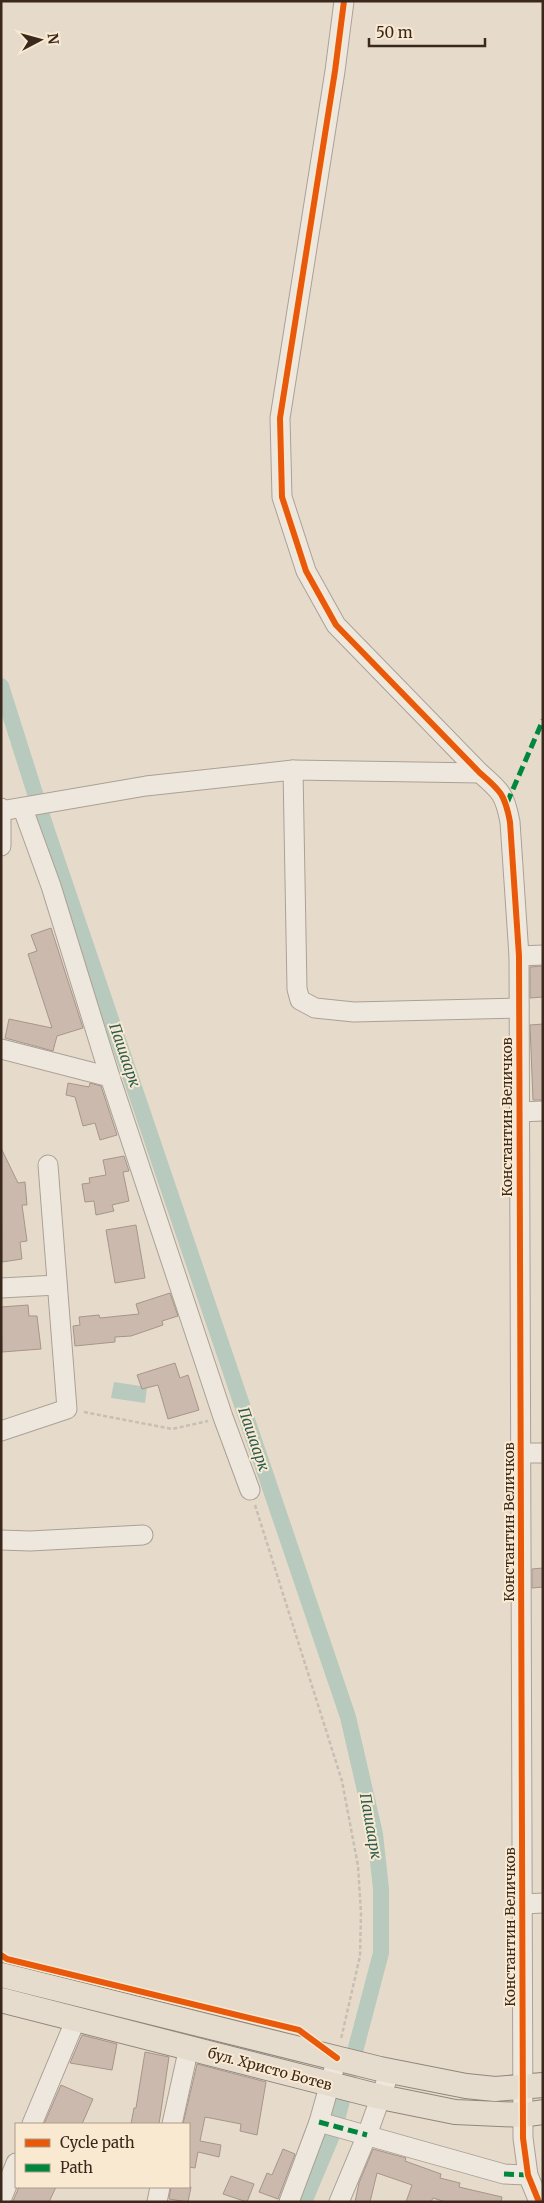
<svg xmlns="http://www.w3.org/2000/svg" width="544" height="2203" font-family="Merriweather,serif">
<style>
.water{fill:#b7cabd}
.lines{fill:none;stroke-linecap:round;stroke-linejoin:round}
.canal{stroke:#b7cabd;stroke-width:16}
.building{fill:#cab9ac;stroke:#a6968a}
.minor-casing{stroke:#aba095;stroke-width:21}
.major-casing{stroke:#91867b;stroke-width:26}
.path{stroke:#c7beb4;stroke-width:2.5;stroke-dasharray:4 2.5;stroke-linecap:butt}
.minor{stroke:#eee7dd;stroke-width:19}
.major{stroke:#e6dcce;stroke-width:24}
.quiet{stroke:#00873e;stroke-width:5;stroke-dasharray:10 5;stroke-linecap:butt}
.cycleway-casing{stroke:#f9e9d0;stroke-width:9}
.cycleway{stroke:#e8590c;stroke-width:6}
.labels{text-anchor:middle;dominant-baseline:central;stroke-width:4;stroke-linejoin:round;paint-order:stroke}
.street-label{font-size:14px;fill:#3b281c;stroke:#f9e9d0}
.water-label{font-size:15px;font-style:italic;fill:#295c54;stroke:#f9e9d0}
</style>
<rect width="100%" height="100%" fill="#e6dbcb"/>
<!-- water -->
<path class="water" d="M114,1382L147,1387L145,1403L111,1398Z"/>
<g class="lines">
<!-- canal -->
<path class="canal" d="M1,686L46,828L348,1717L375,1834L381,1889V1953L334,2131L304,2202"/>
</g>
<!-- building -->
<g class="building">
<path d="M51,928L83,1028L57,1036L53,1051L5,1038L9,1019L52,1028L28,954L37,951L31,935Z"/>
<path d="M543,966V997L530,998V967Z"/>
<path d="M543,1024V1100H533L530,1025Z"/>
<path d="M68,1083L89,1087L90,1083L101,1086L117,1135L100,1140L95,1123L83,1126L75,1097L66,1095Z"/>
<path d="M1,1148L18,1183L25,1182L27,1205H22L27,1241L20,1242L22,1259L2,1262Z"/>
<path d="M124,1156L129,1171L123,1172L129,1201L112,1205L114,1211L96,1215L94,1201L85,1202L82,1184L90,1183L89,1178L106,1175L103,1160Z"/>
<path d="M136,1225L145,1278L115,1283L106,1230Z"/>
<path d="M170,1293L178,1316L162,1321L163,1325L131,1336L115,1337V1342L75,1346L73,1326L80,1325L79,1317L99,1315L100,1318L139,1314L136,1304Z"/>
<path d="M28,1305L29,1316H37L41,1349L2,1352L1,1307Z"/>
<path d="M175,1363L180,1378L188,1375L199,1410L168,1419L158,1385L142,1389L137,1375Z"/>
<path d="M543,1568V1587L532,1588V1569Z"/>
<path d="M82,2035L117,2044L112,2070L70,2063Z"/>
<path d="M145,2052L169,2057L159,2124H131L134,2108H136Z"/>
<path d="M197,2064L266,2082L257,2135L240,2131L241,2124L205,2117L200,2141L221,2145L219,2157L198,2152L195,2168L189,2167V2124H183Z"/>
<path d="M61,2085L93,2099L82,2124H44Z"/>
<path d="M283,2149L295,2154L278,2199L259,2192L267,2173L272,2175Z"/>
<path d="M373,2149L406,2158L405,2161L441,2174L440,2178L460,2183L459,2187L502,2197L501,2202H446L433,2198L431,2202H406L412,2185L377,2173L370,2202H355L359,2183Z"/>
<path d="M231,2176L254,2184L247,2202L223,2194Z"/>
<path d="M19,2187H56L49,2202H14L13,2201Z"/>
<path d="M171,2187H191L188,2202L169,2199Z"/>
</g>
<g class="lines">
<!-- minor casing -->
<g class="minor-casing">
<g id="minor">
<path d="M344,1L335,71L280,418L282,497L306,571L336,625L480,773C501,791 505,795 510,822L519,956L523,2138L528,2175L539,2202"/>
<path d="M293,770L297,989L300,1000L315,1008L354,1012L519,1008"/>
<path d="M1,808V846"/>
<path d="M23,809L51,886L110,1077L223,1417L250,1490"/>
<path d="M1,811L146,786L293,770L480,773"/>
<path d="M519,956L543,955"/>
<path d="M1,1049L110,1077"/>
<path d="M519,1112L543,1111"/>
<path d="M1,1288L57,1285"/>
<path d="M1,1431L67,1409L48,1165"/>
<path d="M521,1453H543"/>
<path d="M1,1540L30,1541L143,1535"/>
<path d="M523,1904L543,1903"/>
<path d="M319,2122L504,2174L528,2175"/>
<path d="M32,2124L76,2019"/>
<path d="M172,2124L189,2047"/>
<path d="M1,2200L16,2163"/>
<path d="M157,2202L160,2187"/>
<path d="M289,2202L319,2122L337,2058"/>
<path d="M339,2202L367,2135L390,2071"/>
</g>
</g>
<!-- major casing -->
<g class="major-casing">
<g id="major">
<path d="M1,1975L380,2069L466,2086L495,2089L543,2085"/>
<path d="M1,2000L381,2097L455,2112L523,2115L543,2112"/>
</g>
</g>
<!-- path -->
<g class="path">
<path d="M84,1412L172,1429L208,1421"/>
<path d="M255,1505L342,1781L358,1866L361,1913L360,1956L341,2039"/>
</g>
<!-- minor -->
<use href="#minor" class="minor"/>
<!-- major -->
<use href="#major" class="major"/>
<!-- quiet -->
<g class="quiet">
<path d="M507,803L543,720"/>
<path d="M319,2122L367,2135"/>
<path d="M504,2174L528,2175"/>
</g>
<!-- cycleway casing -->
<g class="cycleway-casing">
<g id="cycleway">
<path d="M344,1L335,71L280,418L282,497L306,571L336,625L480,773C501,791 505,795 510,822L519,956L523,2138L528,2175L539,2202"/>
<path d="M1,1955L7,1959L299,2030L337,2058"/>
</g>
</g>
<!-- cycleway -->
<use href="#cycleway" class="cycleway"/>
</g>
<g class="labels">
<!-- street labels -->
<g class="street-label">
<text transform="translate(507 1117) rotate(-90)">Константин Величков</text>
<text transform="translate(509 1522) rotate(-90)">Константин Величков</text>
<text transform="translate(510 1927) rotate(-90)">Константин Величков</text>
<text transform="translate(270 2069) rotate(15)">бул. Христо Ботев</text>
</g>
<!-- water labels -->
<g class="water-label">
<text transform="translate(125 1055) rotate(71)">Пашаарк</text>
<text transform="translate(254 1439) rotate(71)">Пашаарк</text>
<text transform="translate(371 1826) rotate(80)">Пашаарк</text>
</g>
</g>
<!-- border -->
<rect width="544" height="2203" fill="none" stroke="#3b281c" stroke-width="5"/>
<!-- legend -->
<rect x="15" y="2123" width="175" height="65" fill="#f9e9d0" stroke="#ad9c88"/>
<rect x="25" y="2139" width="25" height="8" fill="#e8590c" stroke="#ad9c88"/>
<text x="60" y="2148" font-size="15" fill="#3b281c">Cycle path</text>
<rect x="25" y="2164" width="25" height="8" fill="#00873e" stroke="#ad9c88"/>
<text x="60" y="2173" font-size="15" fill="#3b281c">Path</text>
<!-- north arrow -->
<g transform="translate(40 40) rotate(84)" stroke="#f9e9d0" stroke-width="4" paint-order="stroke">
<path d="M0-4L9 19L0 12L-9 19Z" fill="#3b281c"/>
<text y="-8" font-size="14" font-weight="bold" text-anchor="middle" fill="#3b281c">N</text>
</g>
<!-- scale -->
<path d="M369 38v8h116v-8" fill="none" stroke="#3b281c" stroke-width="2.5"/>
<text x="376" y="38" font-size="15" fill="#3b281c" stroke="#f9e9d0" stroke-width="4" paint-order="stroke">50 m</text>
</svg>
